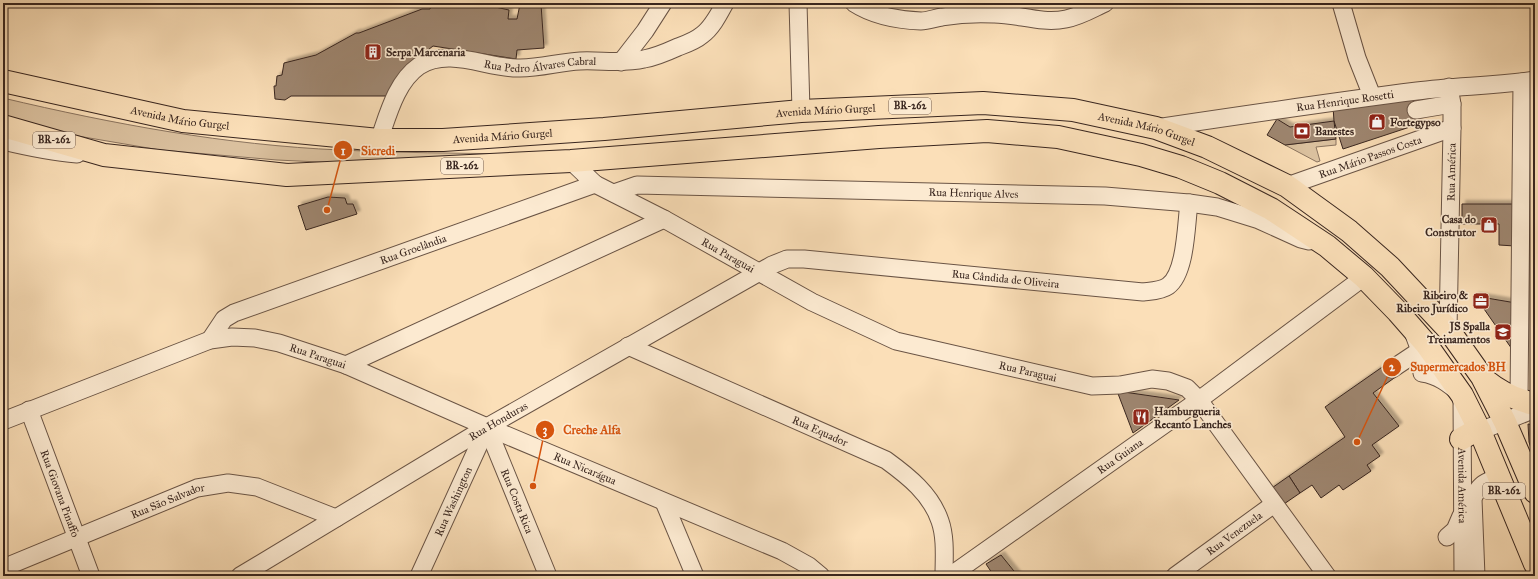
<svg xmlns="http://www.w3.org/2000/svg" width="1538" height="579" font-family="'IM FELL Great Primer',serif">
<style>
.green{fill:#dac09e;stroke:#8a735e}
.building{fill:#9e866f;stroke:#39261f;filter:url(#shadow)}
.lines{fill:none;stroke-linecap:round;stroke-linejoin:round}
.minor-casing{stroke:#6a5445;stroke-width:19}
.major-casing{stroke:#39261f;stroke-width:24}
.minor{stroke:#fcead1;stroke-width:17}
.major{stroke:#fbdfb8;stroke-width:22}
.labels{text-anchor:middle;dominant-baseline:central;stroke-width:3.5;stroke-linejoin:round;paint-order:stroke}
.shield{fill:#fcead1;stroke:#746154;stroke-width:1}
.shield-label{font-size:10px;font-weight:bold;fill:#39261f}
.poi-label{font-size:11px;font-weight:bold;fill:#39261f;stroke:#fcead1;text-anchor:start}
.street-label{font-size:11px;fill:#39261f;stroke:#fcead1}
.leader{fill:none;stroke:#d6540e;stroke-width:1.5}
.callout-dot{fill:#d6540e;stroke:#fcead1;stroke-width:1.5}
.mark-label{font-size:12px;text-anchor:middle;font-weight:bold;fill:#fff}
.callout-label{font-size:12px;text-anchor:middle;font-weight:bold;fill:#d6540e;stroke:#fcead1;stroke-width:3.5;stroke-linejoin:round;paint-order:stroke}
</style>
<defs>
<filter id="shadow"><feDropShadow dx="3.5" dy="-3.5" stdDeviation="1" flood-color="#0004"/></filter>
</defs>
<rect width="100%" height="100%" fill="#fbdfb8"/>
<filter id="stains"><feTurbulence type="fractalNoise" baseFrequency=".005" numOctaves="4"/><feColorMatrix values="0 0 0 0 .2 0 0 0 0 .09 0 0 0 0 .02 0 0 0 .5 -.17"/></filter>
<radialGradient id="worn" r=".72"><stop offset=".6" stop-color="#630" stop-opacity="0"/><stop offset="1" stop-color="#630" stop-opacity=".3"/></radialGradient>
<!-- green -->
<g class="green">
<path d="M3,98C113,124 226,145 340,150C398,153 456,153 515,154L341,163L277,160L160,150L60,133L3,120Z"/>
<path d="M1336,139V145L1316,147L1320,161L1317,162L1285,145Z"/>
</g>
<!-- building -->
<g class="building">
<path d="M477,3L509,10L508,19H517L520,4H541L544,48L517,50L516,59L433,46L406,67L387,96H291L285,100L275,99L274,86H276L277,76L282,75L284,63L316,55L356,33H359L422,9H430L431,6H438L447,3Z"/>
<path d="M1412,96L1419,124L1343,149L1334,121L1333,107Z"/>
<path d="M1277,119L1290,127L1334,121L1336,139L1285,145L1267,135Z"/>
<path d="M328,197L345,198L347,204H353L357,214L306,230L298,206Z"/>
<path d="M1462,204H1515V246L1499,245V224H1462Z"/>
<path d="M1475,296L1516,303L1514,352Z"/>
<path d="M1388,363L1397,376L1373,393L1399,426L1372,445L1380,456L1367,465L1371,471L1343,490L1339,485L1321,498L1312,485L1300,493L1289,476L1345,437L1325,407Z"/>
<path d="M1117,391L1179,400L1133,433Z"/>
<path d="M1528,424L1535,425L1534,458L1529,442Z"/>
<path d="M1289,476L1300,493L1281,506L1269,490Z"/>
<path d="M1001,555L1018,576H994L986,564Z"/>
</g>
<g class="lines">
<!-- minor casing -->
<g class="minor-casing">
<g id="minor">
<path d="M798,3L801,111"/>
<path d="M854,3C874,16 897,20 921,21C928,21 935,18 942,17C959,14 976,13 994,14C1018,14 1041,24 1066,19C1081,16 1092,9 1105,3"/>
<path d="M1341,3L1357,58L1372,96"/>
<path d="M621,62L645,31L663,3"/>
<path d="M1416,110L1452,104"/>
<path id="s1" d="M1156,128C1243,115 1330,102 1417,91C1456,86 1496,86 1535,80"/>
<path id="s2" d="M379,140C388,115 396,82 419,66C449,47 486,68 517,68C538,69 559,62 580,61C601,60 623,64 644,59C656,57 667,52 678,47C686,44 695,41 702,35C712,28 719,14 725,3"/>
<path d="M3,141C28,147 51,152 77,154"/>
<path id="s3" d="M595,184L664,219L812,302L896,341L1092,386L1120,385L1152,379L1168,381L1187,388L1199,400L1327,576"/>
<path id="s4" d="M1287,186L1452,128"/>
<path id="s5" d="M614,193L637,185L1105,196L1189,203L1217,207L1259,220L1301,239L1309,241"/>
<path id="s6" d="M1448,329L1452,128V104L1449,87"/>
<path id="s7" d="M1413,332L1419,348L1422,373C1438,375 1449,384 1462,395L1463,576"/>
<path id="s8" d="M210,340L224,319L234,313L595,184L571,161"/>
<path id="s9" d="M628,346L886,460C908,476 931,494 940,521C946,538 944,559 944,576"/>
<path d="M346,365L664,219"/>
<path d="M1392,369L1419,351"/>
<path d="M1519,400L1522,82"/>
<path id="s10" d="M29,410L91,576"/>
<path id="s11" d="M3,421L210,340L232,337L255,338L279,343L346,365L487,427L782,551L809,566L821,576"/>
<path id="s12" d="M487,427L548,576"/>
<path d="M1480,431L1535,409"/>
<path d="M664,502L695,576"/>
<path d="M1447,537L1455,530L1461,516"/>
<path id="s13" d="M3,568L197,488L228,483L257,487L336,518"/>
<path id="s14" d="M240,576L487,427L772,265L787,259H804L1143,292C1151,291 1161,291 1168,286C1186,273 1186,225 1189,203"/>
<path id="s15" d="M419,576L487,427"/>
<path id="s16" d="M950,576L1199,400L1364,277"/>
<path id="s17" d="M1175,576L1274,504"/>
<path d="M1476,576L1473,499C1479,484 1484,483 1498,477"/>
</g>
</g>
<!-- major casing -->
<g class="major-casing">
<g id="major">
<path id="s18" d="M3,81L183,121L379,140H443L604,129L801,111L983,103L1073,110L1156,128L1207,147L1287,186L1349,231L1390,267L1448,329L1482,377L1505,422L1535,492"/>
<path d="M3,126L104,155L287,175L571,161L879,137L987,131L1058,137L1141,155L1181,167L1220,183L1271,209L1327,246L1364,277L1398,312L1426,344L1462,395L1480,431L1535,564"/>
<path d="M1485,380C1500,392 1515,400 1535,404"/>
<path d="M1461,439L1473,432L1480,431"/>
</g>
</g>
<!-- minor -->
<use href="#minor" class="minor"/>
<!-- major -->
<use href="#major" class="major"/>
</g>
<!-- icons -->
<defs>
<g id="building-square" transform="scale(0.9)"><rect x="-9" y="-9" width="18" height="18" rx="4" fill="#8f2418" stroke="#fcead1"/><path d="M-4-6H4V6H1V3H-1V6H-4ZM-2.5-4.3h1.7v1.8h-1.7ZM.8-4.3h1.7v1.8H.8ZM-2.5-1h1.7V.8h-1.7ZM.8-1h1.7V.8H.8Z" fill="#fff"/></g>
<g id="shop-square" transform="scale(0.9)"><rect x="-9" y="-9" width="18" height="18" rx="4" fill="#8f2418" stroke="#fcead1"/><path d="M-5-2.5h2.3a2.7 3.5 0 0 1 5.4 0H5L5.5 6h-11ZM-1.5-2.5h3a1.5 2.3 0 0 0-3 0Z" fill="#fff"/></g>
<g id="bank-square" transform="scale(0.9)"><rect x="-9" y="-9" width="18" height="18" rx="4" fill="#8f2418" stroke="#fcead1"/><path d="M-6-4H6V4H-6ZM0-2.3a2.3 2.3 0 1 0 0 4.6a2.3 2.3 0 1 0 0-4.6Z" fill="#fff"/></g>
<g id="office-square" transform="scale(0.9)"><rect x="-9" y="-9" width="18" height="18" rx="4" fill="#8f2418" stroke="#fcead1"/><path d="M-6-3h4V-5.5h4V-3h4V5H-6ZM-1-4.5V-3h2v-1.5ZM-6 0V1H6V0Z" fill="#fff"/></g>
<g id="university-square" transform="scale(0.9)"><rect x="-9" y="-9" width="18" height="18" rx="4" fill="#8f2418" stroke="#fcead1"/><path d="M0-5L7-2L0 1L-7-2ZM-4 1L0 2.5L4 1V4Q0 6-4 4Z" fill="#fff"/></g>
<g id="restaurant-square" transform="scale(0.9)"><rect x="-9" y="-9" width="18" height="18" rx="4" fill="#8f2418" stroke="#fcead1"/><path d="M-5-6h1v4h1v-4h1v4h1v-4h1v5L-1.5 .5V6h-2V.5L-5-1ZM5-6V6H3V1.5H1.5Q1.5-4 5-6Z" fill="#fff"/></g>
</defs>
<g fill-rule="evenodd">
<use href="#building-square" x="373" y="52"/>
<use href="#shop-square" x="1377" y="122"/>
<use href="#bank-square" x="1302" y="131"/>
<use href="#shop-square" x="1489" y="225"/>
<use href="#office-square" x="1481" y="301"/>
<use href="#university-square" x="1503" y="332"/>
<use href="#restaurant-square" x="1141" y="417"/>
</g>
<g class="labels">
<!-- shield labels -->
<g class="shield">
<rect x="889" y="98" width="42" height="16" rx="3"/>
<rect x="33" y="132" width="42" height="16" rx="3"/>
<rect x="441" y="158" width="42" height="16" rx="3"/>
<rect x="1483" y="483" width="42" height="16" rx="3"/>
</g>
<g class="shield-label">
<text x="910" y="106">BR-262</text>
<text x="54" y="140">BR-262</text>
<text x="462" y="166">BR-262</text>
<text x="1504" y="491">BR-262</text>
</g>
<!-- poi labels -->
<g class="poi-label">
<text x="386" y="52">Serpa Marcenaria</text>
<text x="1390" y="122">Fortegypso</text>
<text x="1315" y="131">Banestes</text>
<text x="1476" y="219" text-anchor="end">Casa do<tspan x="1476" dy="13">Construtor</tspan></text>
<text x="1468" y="295" text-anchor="end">Ribeiro &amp;<tspan x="1468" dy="13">Ribeiro Jurídico</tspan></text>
<text x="1490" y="326" text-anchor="end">JS Spalla<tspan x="1490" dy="13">Treinamentos</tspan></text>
<text x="1154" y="411">Hamburgueria<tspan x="1154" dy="13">Recanto Lanches</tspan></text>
</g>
<!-- street labels -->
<g class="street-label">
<text stroke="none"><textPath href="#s2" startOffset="209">Rua Pedro Álvares Cabral</textPath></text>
<text stroke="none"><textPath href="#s1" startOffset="191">Rua Henrique Rosetti</textPath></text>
<text stroke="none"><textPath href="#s18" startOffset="829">Avenida Mário Gurgel</textPath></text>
<text stroke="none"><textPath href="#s18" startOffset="181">Avenida Mário Gurgel</textPath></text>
<text stroke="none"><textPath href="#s18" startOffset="1153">Avenida Mário Gurgel</textPath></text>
<text stroke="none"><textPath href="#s18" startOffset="505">Avenida Mário Gurgel</textPath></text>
<text stroke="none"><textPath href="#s4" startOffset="88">Rua Mário Passos Costa</textPath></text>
<text stroke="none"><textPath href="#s6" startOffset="157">Rua América</textPath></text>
<text stroke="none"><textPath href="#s5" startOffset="361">Rua Henrique Alves</textPath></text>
<text stroke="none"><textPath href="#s8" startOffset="227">Rua Groelândia</textPath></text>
<text stroke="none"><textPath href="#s3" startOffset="151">Rua Paraguai</textPath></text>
<text stroke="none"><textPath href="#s14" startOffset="852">Rua Cândida de Oliveira</textPath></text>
<text stroke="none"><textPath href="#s11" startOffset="333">Rua Paraguai</textPath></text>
<text stroke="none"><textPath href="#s3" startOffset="475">Rua Paraguai</textPath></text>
<text stroke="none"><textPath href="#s14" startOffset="301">Rua Honduras</textPath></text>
<text stroke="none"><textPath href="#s9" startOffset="210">Rua Equador</textPath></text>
<text stroke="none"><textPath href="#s16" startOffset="208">Rua Guiana</textPath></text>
<text stroke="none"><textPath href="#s11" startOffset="623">Rua Nicarágua</textPath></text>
<text stroke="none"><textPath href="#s7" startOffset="179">Avenida América</textPath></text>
<text stroke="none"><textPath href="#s10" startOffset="89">Rua Giovana Pinaffo</textPath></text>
<text stroke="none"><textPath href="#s15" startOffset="82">Rua Washington</textPath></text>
<text stroke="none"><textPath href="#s12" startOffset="80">Rua Costa Rica</textPath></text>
<text stroke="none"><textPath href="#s13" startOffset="178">Rua São Salvador</textPath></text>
<text stroke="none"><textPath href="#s17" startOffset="73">Rua Venezuela</textPath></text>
</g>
</g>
<!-- callouts -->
<path class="leader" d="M327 210L343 150M1357 442L1392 367M533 486L545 430"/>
<g class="callout-dot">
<circle cx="327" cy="210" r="4"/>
<circle cx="1357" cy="442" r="4"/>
<circle cx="533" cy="486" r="4"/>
<circle cx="343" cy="150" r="10"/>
<circle cx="1392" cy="367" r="10"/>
<circle cx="545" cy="430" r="10"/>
</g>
<g class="mark-label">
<text x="343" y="155">1</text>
<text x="1392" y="371">2</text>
<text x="545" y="434">3</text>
</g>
<g class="callout-label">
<text x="378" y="155">Sicredi</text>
<text x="1458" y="371">Supermercados BH</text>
<text x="592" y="434">Creche Alfa</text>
</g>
<!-- margin -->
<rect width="1538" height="579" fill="none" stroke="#fbdfb8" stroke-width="16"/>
<rect x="4" y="4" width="1530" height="571" fill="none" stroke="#39261f" stroke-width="2"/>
<rect x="8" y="8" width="1522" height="563" fill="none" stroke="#39261f"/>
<rect width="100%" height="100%" filter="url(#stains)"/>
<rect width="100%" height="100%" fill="url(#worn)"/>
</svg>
